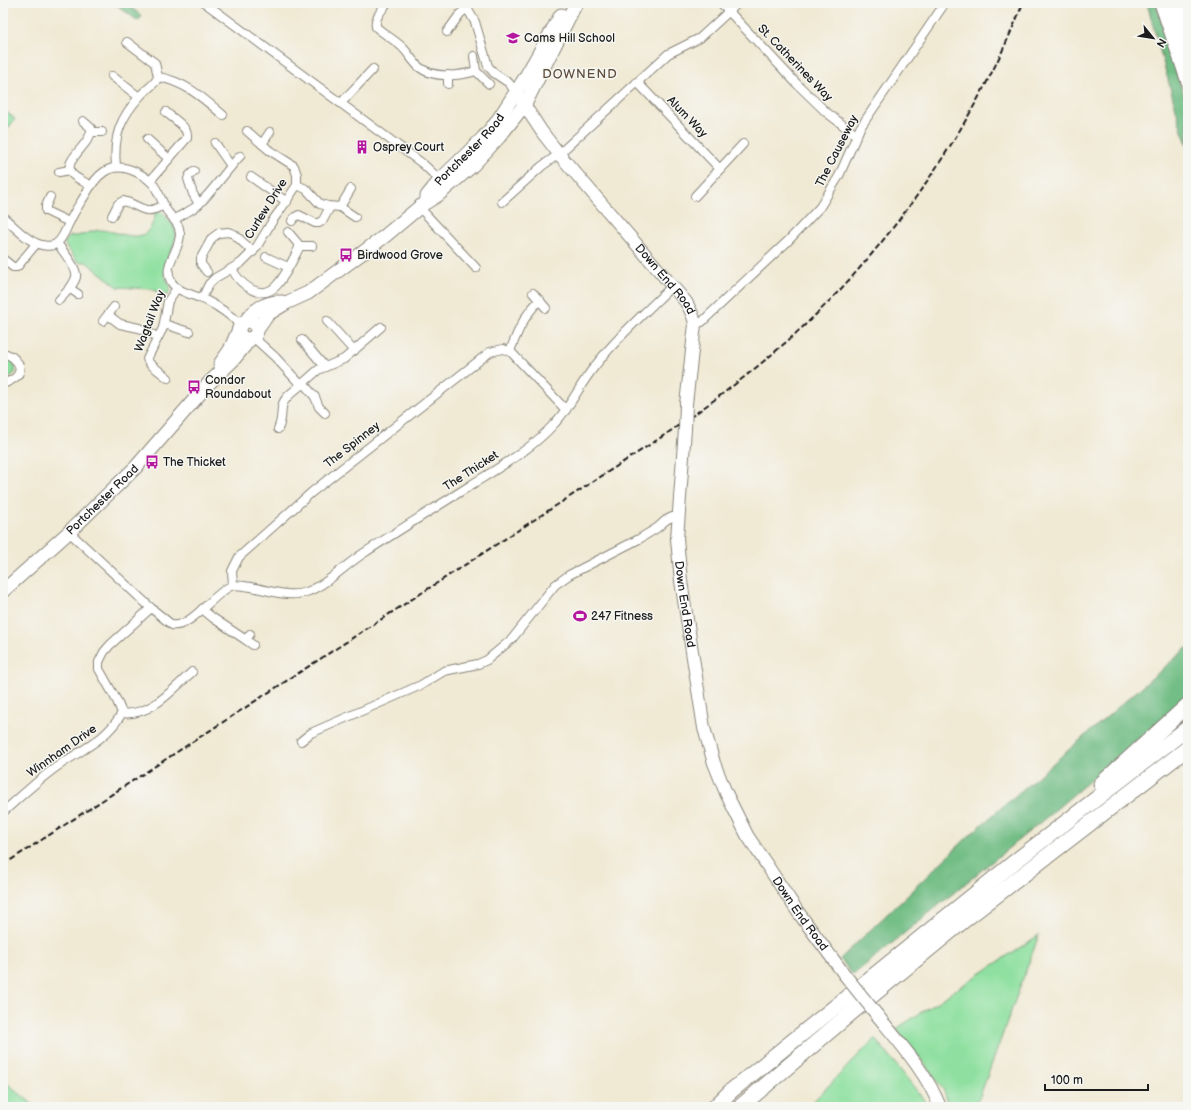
<svg xmlns="http://www.w3.org/2000/svg" width="1191" height="1110" font-family="'Balsamiq Sans',sans-serif">
<style>
.green{fill:#8fe0a0;stroke:#567e5e}
.forest{fill:#73be86;stroke:#486d51}
.lines{fill:none;stroke-linecap:round;stroke-linejoin:round}
.street-casing{stroke:#868278;stroke-width:10}
.secondary-casing{stroke:#868278;stroke-width:14}
.primary-casing{stroke:#868278;stroke-width:15}
.highway-casing{stroke:#868278;stroke-width:17}
.street{stroke:#fff;stroke-width:8}
.secondary{stroke:#fff;stroke-width:12}
.primary{stroke:#fff;stroke-width:13}
.highway{stroke:#fff;stroke-width:15}
.rail{stroke:#1c1c1c;stroke-width:2;stroke-dasharray:6 3;stroke-linecap:butt}
.secondary-bridge-casing{stroke:#868278;stroke-width:14;stroke-linecap:butt}
.secondary-bridge{stroke:#fff;stroke-width:12}
.labels{text-anchor:middle;dominant-baseline:central;stroke-width:3;stroke-linejoin:round;paint-order:stroke}
.poi-label{font-size:12px;fill:#1c1c1c;stroke:#f6f6f2;text-anchor:start}
.street-label{font-size:12px;fill:#1c1c1c;stroke:#f6f6f2}
.neighbourhood-label{font-size:13px;letter-spacing:1px;fill:#5e4d3c;stroke:#f6f6f2}
</style>
<rect width="100%" height="100%" fill="#f6f6f2"/>
<filter id="ink" filterUnits="userSpaceOnUse"><feTurbulence type="fractalNoise" baseFrequency=".025" numOctaves="2"/><feDisplacementMap in="SourceGraphic" scale="8" xChannelSelector="R" yChannelSelector="G"/><feConvolveMatrix kernelMatrix="1 2 1 2 8 2 1 2 1" color-interpolation-filters="sRGB"/></filter>
<filter id="wash" filterUnits="userSpaceOnUse"><feTurbulence type="fractalNoise" baseFrequency=".012" numOctaves="4" result="noise"/><feDisplacementMap in="SourceGraphic" scale="16" xChannelSelector="R" yChannelSelector="G"/><feGaussianBlur stdDeviation="0.9" result="paint"/><feColorMatrix in="noise" values="0 0 0 0 0 0 0 0 0 0 0 0 0 0 0 0 0 1.4 0 .05"/><feComposite in="paint" operator="in"/></filter>
<g filter="url(#wash)">
<rect width="100%" height="100%" fill="#f0e9d3"/>
<!-- green -->
<g class="green">
<path d="M3,109L15,119L3,135Z"/>
<path d="M159,212L163,213C167,219 175,226 176,234C176,238 175,242 173,246C167,263 160,272 171,287L168,295H164L151,289L118,287L86,262H78L65,245V242L70,236C83,237 88,231 100,230C116,230 140,245 150,228C153,223 155,219 155,213Z"/>
<path d="M3,356C11,360 17,364 15,373L3,382Z"/>
<path d="M1039,935L980,1096L972,1107H949L944,1091L918,1055L896,1029Z"/>
<path d="M875,1038L925,1101L927,1107H808Z"/>
<path d="M3,1080L36,1107H3Z"/>
</g>
<!-- forest -->
<g class="forest">
<path d="M114,3H125L142,16L138,21Z"/>
<path d="M1147,3H1156L1176,73L1188,106V146L1182,131Z"/>
<path d="M1188,647V697L1048,816L853,975L840,959L971,834Z"/>
</g>
</g>
<g filter="url(#ink)">
<g class="lines">
<!-- street casing -->
<g class="street-casing">
<g id="street">
<path d="M205,3L423,164L440,180"/>
<path d="M387,3C382,10 374,18 376,27C384,34 393,39 401,46C408,52 412,61 419,67C434,79 460,76 476,71"/>
<path d="M464,3L475,22L488,66L494,73L509,83L516,93"/>
<path d="M721,3L797,84L826,112L856,135"/>
<path d="M447,32L460,14L467,8"/>
<path d="M474,56L476,71L489,84"/>
<path d="M448,75V84"/>
<path d="M112,76L139,97"/>
<path d="M158,77C184,81 203,98 223,115"/>
<path d="M637,82L720,169"/>
<path d="M341,103L373,69"/>
<path d="M83,121L91,128C94,143 60,161 72,174C77,179 85,182 91,186"/>
<path d="M91,132H102"/>
<path d="M147,139L169,159"/>
<path d="M215,143L231,166"/>
<path d="M262,144L270,132"/>
<path d="M116,167C113,136 120,118 141,95C146,89 155,85 158,77L155,63L127,42"/>
<path d="M194,171L189,176L188,179L193,194L199,204"/>
<path d="M59,172L70,170"/>
<path d="M251,177L287,202"/>
<path d="M150,181L187,138C189,127 173,119 166,112"/>
<path d="M297,185L306,189L320,204L328,206L340,207L355,217"/>
<path d="M695,196L743,144"/>
<path d="M50,197L46,206V211L69,222"/>
<path d="M502,202L542,166L559,154L668,54L700,38L738,3"/>
<path d="M340,207L351,189"/>
<path d="M419,207L476,268"/>
<path d="M112,216L118,204L123,201C142,205 142,217 164,205"/>
<path d="M3,217C13,225 24,238 36,243C42,246 51,247 56,244C64,238 66,228 70,221C74,212 79,205 84,197C96,176 109,159 136,172C142,175 149,179 153,184C159,192 162,202 167,211C171,216 177,222 179,228C179,230 180,233 180,234C180,252 161,265 172,283C180,294 198,295 209,302C221,308 231,316 241,325"/>
<path d="M174,220C182,214 191,211 198,205C214,190 225,172 240,156"/>
<path d="M292,221L295,217L299,215L315,223H319L323,220L330,207"/>
<path d="M288,232L300,246H312"/>
<path d="M57,243C62,250 78,269 76,277C74,285 65,294 59,300"/>
<path d="M266,257L288,267"/>
<path d="M3,259L13,267H17L36,244"/>
<path d="M232,269C240,284 261,303 277,285C287,274 293,259 300,246"/>
<path d="M207,272L201,264V258L212,238L219,233L228,232L234,234L253,252"/>
<path d="M69,288L78,294"/>
<path d="M533,293L546,308"/>
<path d="M202,298L209,284L215,278L241,263L256,248L273,220L281,209L297,185V175L294,166L269,150L247,131"/>
<path d="M108,315L120,324L139,328L158,337"/>
<path d="M103,321L114,307"/>
<path d="M327,321L354,351"/>
<path d="M164,324L189,332"/>
<path d="M695,324L702,322L708,316L788,241L820,207L839,176L860,128L945,3"/>
<path d="M253,337L275,357L301,385L318,370L344,359L381,327"/>
<path d="M302,340L325,367"/>
<path d="M510,351L566,410"/>
<path d="M3,353C13,355 25,366 17,376C13,380 8,382 3,384"/>
<path d="M168,378L150,364L147,359L163,328L168,301L177,288"/>
<path d="M303,383L315,397L319,407L325,413"/>
<path d="M278,429C282,421 281,416 282,407C283,398 294,391 301,385"/>
<path d="M69,532L151,608L172,625C190,629 214,593 231,586C235,584 240,586 244,586C265,588 288,600 309,591C329,583 345,565 364,553C399,530 435,508 471,485C500,467 532,449 555,423C571,406 580,384 595,366C617,337 646,312 672,286"/>
<path d="M233,585L232,571L239,557L312,492L490,352L503,349L510,351C518,331 524,315 540,300"/>
<path d="M202,609L213,618L246,640L250,634"/>
<path d="M246,640L253,645"/>
<path d="M122,713C150,717 172,690 192,672"/>
<path d="M301,741L311,733L421,685L444,671L478,664L487,660L512,639L555,585L569,575L639,539L657,528L666,520L672,517H678"/>
<path d="M3,812C20,797 37,781 55,768C80,750 106,741 122,713L117,701L99,669V662L104,652L110,645L151,608"/>
</g>
</g>
<!-- secondary casing -->
<g class="secondary-casing">
<g id="secondary">
<path id="s1" d="M519,97L542,132L559,154L686,302C690,309 694,316 695,324L686,404"/>
<path id="s2" d="M685,429L677,539L681,581L704,728L714,763L726,793L747,835L798,912L844,974"/>
<path d="M877,1015C900,1043 927,1073 940,1107"/>
</g>
</g>
<!-- primary casing -->
<g class="primary-casing">
<g id="primary">
<path d="M1161,3L1188,82"/>
<path d="M1174,3L1188,56"/>
<path d="M1184,3L1188,17"/>
<path id="s3" d="M427,196L440,180L483,138L496,123L525,78L561,15"/>
<circle cx="248" cy="330" r="9"/>
<path d="M245,322C254,309 267,301 282,302"/>
<path d="M257,330L268,314L286,303L308,293L323,282L385,236L422,205L438,195L473,165L499,137L525,104L576,3"/>
<path d="M220,364L230,350L239,329"/>
<path id="s4" d="M3,591L69,532L136,467L209,383L233,360L251,338"/>
</g>
</g>
<!-- highway casing -->
<g class="highway-casing">
<g id="highway">
<path d="M1101,784L1188,705"/>
<path d="M715,1107L731,1091L1017,860L1188,728"/>
<path d="M740,1107L852,1012L968,917L1188,748"/>
</g>
</g>
<!-- street -->
<use href="#street" class="street"/>
<!-- secondary -->
<use href="#secondary" class="secondary"/>
<!-- primary -->
<use href="#primary" class="primary"/>
<!-- highway -->
<use href="#highway" class="highway"/>
<!-- rail -->
<path class="rail" d="M3,865L654,442C707,407 759,368 806,324C896,239 978,118 1023,3"/>
<!-- secondary-bridge casing -->
<g class="secondary-bridge-casing">
<g id="secondary-bridge">
<path d="M685,429L686,404"/>
<path d="M844,974L877,1015"/>
</g>
</g>
<!-- secondary-bridge -->
<use href="#secondary-bridge" class="secondary-bridge"/>
</g>
</g>
<!-- icons -->
<defs>
<g id="school-bare" transform="scale(1.08)"><path d="M0-5L7-2L0 1L-7-2ZM-4 1L0 2.5L4 1V4Q0 6-4 4Z" fill="#b5179e" stroke="#f6f6f2" stroke-width="2.5" paint-order="stroke"/></g>
<g id="building-bare" transform="scale(1.08)"><path d="M-4-6H4V6H1V3H-1V6H-4ZM-2.5-4.3h1.7v1.8h-1.7ZM.8-4.3h1.7v1.8H.8ZM-2.5-1h1.7V.8h-1.7ZM.8-1h1.7V.8H.8Z" fill="#b5179e" stroke="#f6f6f2" stroke-width="2.5" paint-order="stroke"/></g>
<g id="bus-bare" transform="scale(1.08)"><path d="M-5-6H5V4H4V6H2V4H-2V6H-4V4H-5ZM-3.5-4V0h7V-4ZM-3.5 1.2v1.5H-2V1.2ZM2 1.2v1.5H3.5V1.2Z" fill="#b5179e" stroke="#f6f6f2" stroke-width="2.5" paint-order="stroke"/></g>
<g id="stadium-bare" transform="scale(1.08)"><path d="M0-5a6.5 5 0 1 0 0 10a6.5 5 0 1 0 0-10ZM-3.5-1.8h7v3.6h-7Z" fill="#b5179e" stroke="#f6f6f2" stroke-width="2.5" paint-order="stroke"/></g>
</defs>
<g fill-rule="evenodd">
<use href="#school-bare" x="513" y="38"/>
<use href="#building-bare" x="362" y="147"/>
<use href="#bus-bare" x="346" y="255"/>
<use href="#bus-bare" x="194" y="387"/>
<use href="#bus-bare" x="152" y="462"/>
<use href="#stadium-bare" x="580" y="616"/>
</g>
<g class="labels">
<!-- poi labels -->
<g class="poi-label">
<text x="524" y="38">Cams Hill School</text>
<text x="373" y="147">Osprey Court</text>
<text x="357" y="255">Birdwood Grove</text>
<text x="205" y="380">Condor<tspan x="205" dy="14">Roundabout</tspan></text>
<text x="163" y="462">The Thicket</text>
<text x="591" y="616">247 Fitness</text>
</g>
<!-- street labels -->
<g class="street-label">
<text transform="translate(795 63) rotate(46)">St. Catherines Way</text>
<text transform="translate(687 117) rotate(46)">Alum Way</text>
<text stroke="none"><textPath href="#s3" startOffset="63">Portchester Road</textPath></text>
<text transform="translate(837 151) rotate(-63)">The Causeway</text>
<text transform="translate(266 209) rotate(-58)">Curlew Drive</text>
<text stroke="none"><textPath href="#s1" startOffset="234">Down End Road</textPath></text>
<text transform="translate(150 321) rotate(-69)">Wagtail Way</text>
<text transform="translate(352 445) rotate(-38)">The Spinney</text>
<text transform="translate(471 471) rotate(-33)">The Thicket</text>
<text stroke="none"><textPath href="#s4" startOffset="135">Portchester Road</textPath></text>
<text stroke="none"><textPath href="#s2" startOffset="176">Down End Road</textPath></text>
<text transform="translate(62 751) rotate(-35)">Winnham Drive</text>
<text stroke="none"><textPath href="#s2" startOffset="512">Down End Road</textPath></text>
</g>
<!-- neighbourhood labels -->
<g class="neighbourhood-label">
<text x="580" y="74">DOWNEND</text>
</g>
</g>
<!-- margin -->
<rect width="1191" height="1110" fill="none" stroke="#f6f6f2" stroke-width="16"/>
<!-- north arrow -->
<g transform="translate(1153 38) rotate(120)" stroke="#f6f6f2" stroke-width="3" paint-order="stroke">
<path d="M0-3L7 15L0 10L-7 15Z" fill="#1c1c1c"/>
<text y="-6" font-size="11" font-weight="bold" text-anchor="middle" fill="#1c1c1c">N</text>
</g>
<!-- scale -->
<path d="M1045 1084v6h103v-6" fill="none" stroke="#1c1c1c" stroke-width="2"/>
<text x="1051" y="1084" font-size="12" fill="#1c1c1c" stroke="#f6f6f2" stroke-width="3" paint-order="stroke">100 m</text>
</svg>
